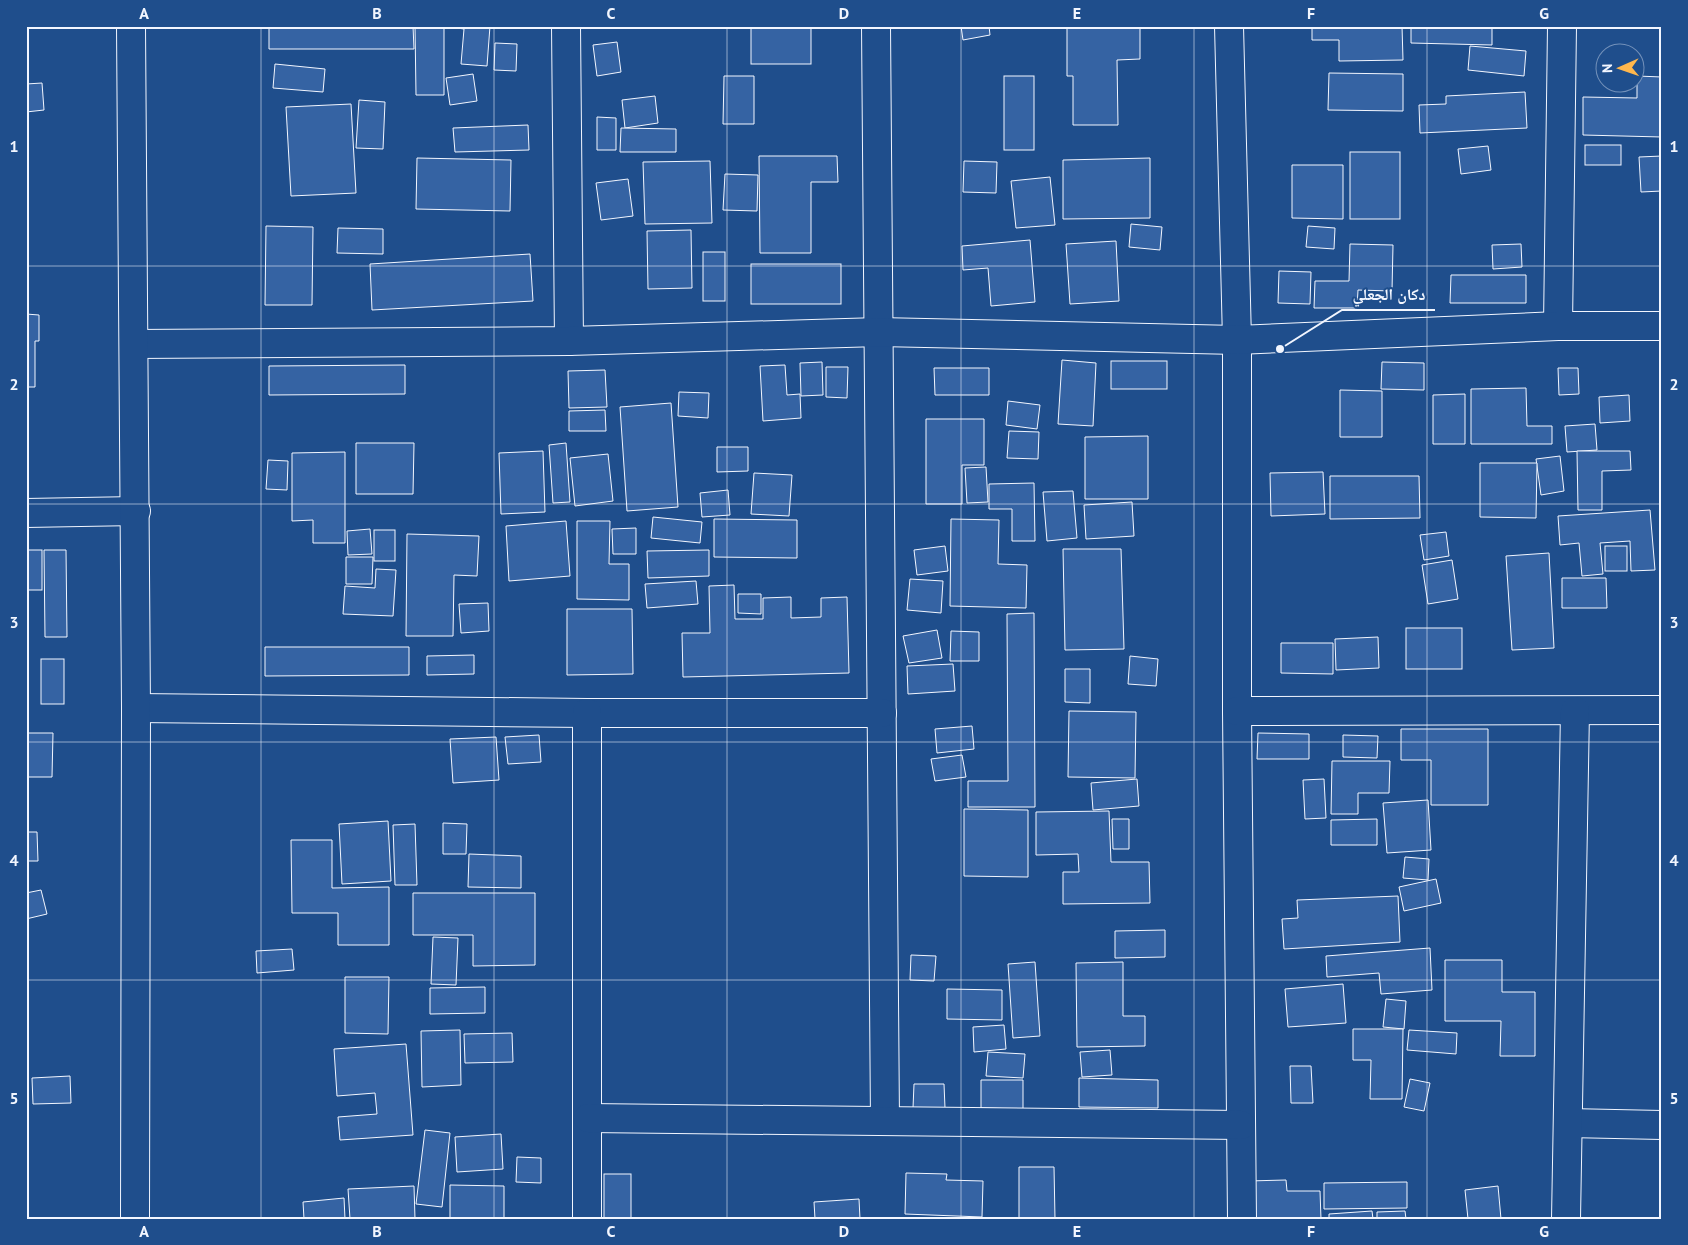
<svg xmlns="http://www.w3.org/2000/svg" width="1688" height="1245" font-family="'PT Sans','Noto Naskh Arabic',sans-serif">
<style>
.building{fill:#3563a3;stroke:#f2f6ff}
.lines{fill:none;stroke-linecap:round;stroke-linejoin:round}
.street-casing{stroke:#f2f6ff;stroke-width:30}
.secondary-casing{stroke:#f2f6ff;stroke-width:30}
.street{stroke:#1f4e8c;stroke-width:28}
.secondary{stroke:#1f4e8c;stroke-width:28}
.grid{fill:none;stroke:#f2f6ff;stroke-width:1;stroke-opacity:0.55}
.leader{fill:none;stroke:#f2f6ff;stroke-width:2}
.callout-dot{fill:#f2f6ff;stroke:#1f4e8c;stroke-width:2}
.callout-label{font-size:16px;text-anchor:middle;font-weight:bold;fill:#f2f6ff;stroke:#1f4e8c;stroke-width:4;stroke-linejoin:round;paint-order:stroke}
.neatline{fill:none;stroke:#f2f6ff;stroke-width:2}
.grid-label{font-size:16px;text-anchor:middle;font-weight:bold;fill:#f2f6ff}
</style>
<rect width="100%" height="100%" fill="#1f4e8c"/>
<!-- building -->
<g class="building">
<path d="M269,26H413L414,49H269Z"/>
<path d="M415,26H444V95H416Z"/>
<path d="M444,26H490L487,66L461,64L464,29Z"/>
<rect x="751" y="26" width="60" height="38"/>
<path d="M961,26H989L990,35L963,40Z"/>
<path d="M1067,26H1140V59L1117,60L1118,125H1073V76H1067Z"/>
<path d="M1312,26H1402L1403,60L1339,61V40H1312Z"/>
<path d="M1411,26H1492V45L1411,43Z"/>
<path d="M617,42L621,72L597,76L593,45Z"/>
<path d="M495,43L517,44L516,71L494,70Z"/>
<path d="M1470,46L1526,51L1524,76L1468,70Z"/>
<path d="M275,64L325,69L323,92L273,88Z"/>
<path d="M1329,73L1403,74V111L1328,110Z"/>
<path d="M473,74L477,101L450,105L446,78Z"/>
<path d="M724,76H754V124H723Z"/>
<rect x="1004" y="76" width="30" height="74"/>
<path d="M1637,76L1662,77V137L1583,135V97L1637,98Z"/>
<path d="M42,83L44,110L26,112V84Z"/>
<path d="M1525,92L1527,128L1420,133L1419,105L1446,104V96Z"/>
<path d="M655,96L658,123L625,128L622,100Z"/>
<path d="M359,100L385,102L383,149L356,148Z"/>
<path d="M351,104L356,193L291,196L286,107Z"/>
<path d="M597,117L616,118V150H597Z"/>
<path d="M528,125L529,150L455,152L453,128Z"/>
<path d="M621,128L676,129V152H620Z"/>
<rect x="1585" y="145" width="36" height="20"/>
<path d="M1488,146L1491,170L1461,174L1458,149Z"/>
<rect x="1350" y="152" width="50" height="67"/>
<path d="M759,156H837L838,182H811V253H760Z"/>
<path d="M1662,156V191L1641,192L1639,157Z"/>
<path d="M417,158L511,160L510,211L416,209Z"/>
<path d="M1150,158V218L1063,219V160Z"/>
<path d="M710,161L712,223L645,224L643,162Z"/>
<path d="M964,161L997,162L996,193L963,192Z"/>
<path d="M1292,165H1343V219L1292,218Z"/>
<path d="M725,174L758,175L757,211L723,210Z"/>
<path d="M1050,177L1055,225L1016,228L1011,181Z"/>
<path d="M628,179L633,216L601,220L596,183Z"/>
<path d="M1131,224L1162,227L1160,250L1129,247Z"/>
<path d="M266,226L313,227L312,305H265Z"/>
<path d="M1308,226L1335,228L1334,249L1306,247Z"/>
<path d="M338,228L383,229V254L337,253Z"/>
<path d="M691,230L692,288L648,289L647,231Z"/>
<path d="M1030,240L1035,302L991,306L988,268L963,270L962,246Z"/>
<path d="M1116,241L1119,301L1070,304L1066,244Z"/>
<path d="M1350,244L1393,245L1392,291L1358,290L1357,308H1314L1315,281H1349Z"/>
<path d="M1521,244L1522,267L1493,269L1492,245Z"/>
<rect x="703" y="252" width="22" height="49"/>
<path d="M530,254L533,301L372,310L370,264Z"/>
<rect x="751" y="264" width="90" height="40"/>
<path d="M1279,271L1311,272L1310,304L1278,303Z"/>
<path d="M1451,275H1526V303H1450Z"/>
<path d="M26,314L39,315V341H35V387H26Z"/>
<path d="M1062,360L1096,363L1093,426L1058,424Z"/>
<rect x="1111" y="361" width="56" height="28"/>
<path d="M822,362L823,395L801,396L800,363Z"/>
<path d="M1382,362L1424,363V390L1381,389Z"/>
<path d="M405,365V394L269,395V366Z"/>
<path d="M785,365L787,395L800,394L801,418L763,421L760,366Z"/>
<path d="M826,367H848L847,398L826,397Z"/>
<path d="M934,368H989V395H935Z"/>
<path d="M1558,368H1578L1579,394L1559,395Z"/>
<path d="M605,370L607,407L569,408L568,371Z"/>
<path d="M1526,388L1527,426H1552V444H1471V389Z"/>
<path d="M1340,390L1382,391V437H1340Z"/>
<path d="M679,392L709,393L708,418L678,416Z"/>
<path d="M1465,394V444H1433V395Z"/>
<path d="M1629,395L1630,421L1600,423L1599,397Z"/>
<path d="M1008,401L1040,405L1037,429L1006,425Z"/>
<path d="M671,403L678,507L627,511L620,407Z"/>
<path d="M605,410L606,431H569V411Z"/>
<path d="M926,419H984V465H962V504H926Z"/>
<path d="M1595,424L1597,450L1567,452L1565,426Z"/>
<path d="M1009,431L1039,432L1038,459L1007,458Z"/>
<path d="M1148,436V499H1085V437Z"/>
<path d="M356,443H414L413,494H356Z"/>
<path d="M566,443L570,502L553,503L549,445Z"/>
<path d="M717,447H748V471L717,472Z"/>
<path d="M543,451L545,512L501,514L499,453Z"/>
<path d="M1577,451H1630L1631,470L1602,471V510H1578Z"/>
<path d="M345,452V543H313V520L292,521V453Z"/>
<path d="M608,454L613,501L575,506L570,458Z"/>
<path d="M1560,456L1564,491L1541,495L1536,459Z"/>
<path d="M268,460L288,461L287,490L266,489Z"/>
<path d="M1480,463H1537L1536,518L1480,517Z"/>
<path d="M986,467L988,502L967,503L965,468Z"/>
<path d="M1323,472L1325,514L1271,516L1270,473Z"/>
<path d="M754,473L792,475L789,516L751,514Z"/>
<path d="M1330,476H1419L1420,518L1330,519Z"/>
<path d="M1034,483L1035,541H1012V509H989V484Z"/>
<path d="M728,490L730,515L702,517L700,493Z"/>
<path d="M1073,491L1077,538L1047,541L1043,492Z"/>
<path d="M1132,502L1134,536L1086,539L1084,505Z"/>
<path d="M1650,510L1655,570L1631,571L1630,541L1600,543L1603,574L1582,576L1579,543L1560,545L1558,516Z"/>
<path d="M653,517L702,522L700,543L651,538Z"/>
<path d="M714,519L797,520V558L714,557Z"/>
<path d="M951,519L999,520L998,564L1027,565L1026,608L950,606Z"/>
<path d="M566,521L570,576L509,581L506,526Z"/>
<path d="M577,521H610L609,564H629V600L577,599Z"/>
<path d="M636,528V554H613L612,529Z"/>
<path d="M370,529L372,554L348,555L347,531Z"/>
<rect x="374" y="530" width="21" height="31"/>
<path d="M1446,532L1449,556L1424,560L1420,535Z"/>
<path d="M407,534L479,536L477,576L454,575L453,636H406Z"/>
<path d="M945,546L948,571L917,575L914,550Z"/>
<rect x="1605" y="546" width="22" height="25"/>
<path d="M1063,549H1121L1124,649L1065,650Z"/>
<rect x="26" y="550" width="16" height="40"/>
<path d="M44,550H66L67,637H45Z"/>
<path d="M709,550V576L648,578L647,551Z"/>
<path d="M1549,553L1554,648L1512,650L1506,556Z"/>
<path d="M346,557H373L372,584H346Z"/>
<path d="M1452,560L1458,599L1428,604L1422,565Z"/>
<path d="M376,569L396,570L393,616L343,614L345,586L375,588Z"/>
<path d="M1562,578H1606L1607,608H1562Z"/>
<path d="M910,579L943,581L941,613L907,610Z"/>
<path d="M696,581L698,604L647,608L645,584Z"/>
<path d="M734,585L735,619H763V598L791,597V618L821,617V598L847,597L849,673L683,677L682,633H710L709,586Z"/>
<path d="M738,594H761V614L738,613Z"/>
<path d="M488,603L489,631L461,633L459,604Z"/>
<path d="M567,609H632L633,674L567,675Z"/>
<path d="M1034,613L1035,807H968V781H1008L1007,614Z"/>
<rect x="1406" y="628" width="56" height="41"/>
<path d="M937,630L942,658L909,663L903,636Z"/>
<path d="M951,631L979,632V661H950Z"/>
<path d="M1378,637L1379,668L1336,670L1335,639Z"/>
<path d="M1281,643H1333V674L1281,673Z"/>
<path d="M265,647H409V675L265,676Z"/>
<path d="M474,655V674L427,675V656Z"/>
<path d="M1130,656L1158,659L1156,686L1128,684Z"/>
<rect x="41" y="659" width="23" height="45"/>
<path d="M953,664L955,691L908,694L907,666Z"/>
<path d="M1065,669H1090V703L1065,702Z"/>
<path d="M1069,711L1136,712L1135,778L1068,777Z"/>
<path d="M972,726L974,749L937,753L935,729Z"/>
<path d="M1401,729H1488V805H1431V760H1401Z"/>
<path d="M26,733H53L52,777H26Z"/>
<path d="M1258,733L1309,734V759H1257Z"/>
<path d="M539,735L541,762L508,764L505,737Z"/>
<path d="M1343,735L1378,736L1377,758L1343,757Z"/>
<path d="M496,737L499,780L453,783L450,739Z"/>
<path d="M962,755L966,777L935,781L931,759Z"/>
<path d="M1332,761H1390L1389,793H1358V814H1331Z"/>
<path d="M1137,779L1139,806L1093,810L1091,783Z"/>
<path d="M1324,779L1326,818L1305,819L1303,780Z"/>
<path d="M1428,800L1431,850L1387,853L1383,803Z"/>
<path d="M964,809L1028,810V877L964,876Z"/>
<path d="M1109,811L1111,862H1149L1150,903L1063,904V872H1079L1078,854L1036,855V812Z"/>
<path d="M1112,819H1129V849H1113Z"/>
<path d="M1377,819V845H1331V820Z"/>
<path d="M388,821L391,881L342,884L339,824Z"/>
<path d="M443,823L467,824L466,854H443Z"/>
<path d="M415,824L417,885H395L393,825Z"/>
<path d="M26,832H37L38,861H26Z"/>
<path d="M291,840H332V888L389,887V945H338V913H292Z"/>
<path d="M469,854L521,856V888L468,887Z"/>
<path d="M1405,857L1429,859L1428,880L1403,878Z"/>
<path d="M1436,879L1441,903L1404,911L1399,887Z"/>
<path d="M41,890L47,914L26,919V893Z"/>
<path d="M413,893H535V965L473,966V935H413Z"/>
<path d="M1398,896L1400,942L1284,949L1282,919L1298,918L1297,900Z"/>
<path d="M1165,930V957L1115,958V931Z"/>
<path d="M433,937L458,938L456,985L431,984Z"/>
<path d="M1430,948L1432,990L1381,994L1379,973L1327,977L1326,956Z"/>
<path d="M292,949L294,970L257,973L256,951Z"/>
<path d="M911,955L936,956L934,981L910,980Z"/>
<path d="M1445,960H1502V992H1535V1056H1500L1501,1021H1445Z"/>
<path d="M1035,962L1040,1036L1013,1038L1008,964Z"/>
<path d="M1123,962V1016H1145V1046L1077,1047L1076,963Z"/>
<path d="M345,977H389L388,1034L345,1033Z"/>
<path d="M1343,984L1346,1023L1288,1027L1285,989Z"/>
<path d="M485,987V1013L430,1014V988Z"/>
<path d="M947,989L1002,990V1020L947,1019Z"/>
<path d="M1386,999L1406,1001L1404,1029L1383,1027Z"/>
<path d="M1004,1025L1006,1049L974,1052L973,1027Z"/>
<path d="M1353,1029H1403L1402,1099H1370L1371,1060H1353Z"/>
<path d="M460,1030L461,1085L422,1087L421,1031Z"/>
<path d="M1409,1030L1457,1033L1456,1054L1407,1050Z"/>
<path d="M512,1033L513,1062L465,1063L464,1034Z"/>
<path d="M406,1044L413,1135L340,1140L338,1117L377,1114L375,1093L337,1096L334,1049Z"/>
<path d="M1110,1050L1112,1075L1082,1077L1080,1052Z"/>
<path d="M988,1052L1025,1054L1023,1078L986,1076Z"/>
<path d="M1290,1066H1311L1313,1103H1291Z"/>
<path d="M70,1076L71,1103L33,1104L32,1078Z"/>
<path d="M1079,1078L1158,1080V1108L1079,1107Z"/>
<path d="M1410,1079L1430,1083L1424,1111L1404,1107Z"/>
<path d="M981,1080H1023V1109L981,1108Z"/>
<path d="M914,1084H944L945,1108H913Z"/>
<path d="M425,1130L450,1133L442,1207L416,1204Z"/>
<path d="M501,1134L503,1169L457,1172L455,1137Z"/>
<path d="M517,1157L541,1158V1183L516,1182Z"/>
<path d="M1019,1167H1054L1055,1219H1019Z"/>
<path d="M906,1173L947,1174L946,1180L983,1181L982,1217L905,1214Z"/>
<rect x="604" y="1174" width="27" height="45"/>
<path d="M1286,1180L1287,1191H1320L1321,1219H1249L1248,1181Z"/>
<path d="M1407,1182V1208L1324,1209V1183Z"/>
<path d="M450,1185L504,1186V1219H450Z"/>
<path d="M414,1186L415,1219H350L348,1189Z"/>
<path d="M1498,1186L1501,1219H1468L1465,1190Z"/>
<path d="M344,1198L345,1219H304L303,1202Z"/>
<path d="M859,1199L860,1219H815L814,1202Z"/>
<path d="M1372,1211L1373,1219H1329V1214Z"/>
<path d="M1405,1211L1406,1219H1377V1212Z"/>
</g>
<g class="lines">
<!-- street casing -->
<g class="street-casing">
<g id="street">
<path d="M566,26L569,341"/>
<path d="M876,26L885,1121"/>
<path d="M1229,26L1237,340V711L1242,1219"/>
<path d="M1558,326L1562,26"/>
<path d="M134,344L569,341L879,332L1237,340L1558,326H1662"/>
<path d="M26,513L136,511"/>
<path d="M136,708L587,713H882"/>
<path d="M1237,711L1662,710"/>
<path d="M587,713V1219"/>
<path d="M588,1118L1241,1125"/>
<path d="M1568,1123L1662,1125"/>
<path d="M1566,1219L1575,711"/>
</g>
</g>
<!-- secondary casing -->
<g class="secondary-casing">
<path id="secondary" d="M131,26L136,708L135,1219"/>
</g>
<!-- street -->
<use href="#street" class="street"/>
<!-- secondary -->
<use href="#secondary" class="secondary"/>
</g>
<!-- grid -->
<path class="grid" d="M261,26V1219M494,26V1219M727,26V1219M961,26V1219M1194,26V1219M1427,26V1219M26,266H1662M26,504H1662M26,742H1662M26,980H1662"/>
<!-- callouts -->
<path class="leader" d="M1280 349L1342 310H1435"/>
<circle class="callout-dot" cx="1280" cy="349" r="5"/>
<g class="callout-label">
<text x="1389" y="300">دكان الجعلي</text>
</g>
<!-- border -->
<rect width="1688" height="1245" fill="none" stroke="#1f4e8c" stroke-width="55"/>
<!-- north arrow -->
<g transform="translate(1620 68) rotate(268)"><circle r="24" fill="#1f4e8c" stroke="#7391ba"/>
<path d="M0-4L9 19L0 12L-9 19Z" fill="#ffb74d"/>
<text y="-8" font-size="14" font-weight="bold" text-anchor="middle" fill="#f2f6ff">N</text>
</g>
<rect x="28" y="28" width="1632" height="1190" class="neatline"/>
<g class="grid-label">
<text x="144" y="19">A</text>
<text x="377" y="19">B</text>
<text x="611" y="19">C</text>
<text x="844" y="19">D</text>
<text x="1077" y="19">E</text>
<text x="1311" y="19">F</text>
<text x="1544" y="19">G</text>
<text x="14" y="152">1</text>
<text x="1674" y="152">1</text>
<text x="14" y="390">2</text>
<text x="1674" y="390">2</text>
<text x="14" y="628">3</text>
<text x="1674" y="628">3</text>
<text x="14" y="866">4</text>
<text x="1674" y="866">4</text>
<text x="14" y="1104">5</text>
<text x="1674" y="1104">5</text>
<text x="144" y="1237">A</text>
<text x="377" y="1237">B</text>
<text x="611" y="1237">C</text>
<text x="844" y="1237">D</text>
<text x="1077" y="1237">E</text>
<text x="1311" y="1237">F</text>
<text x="1544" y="1237">G</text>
</g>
</svg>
